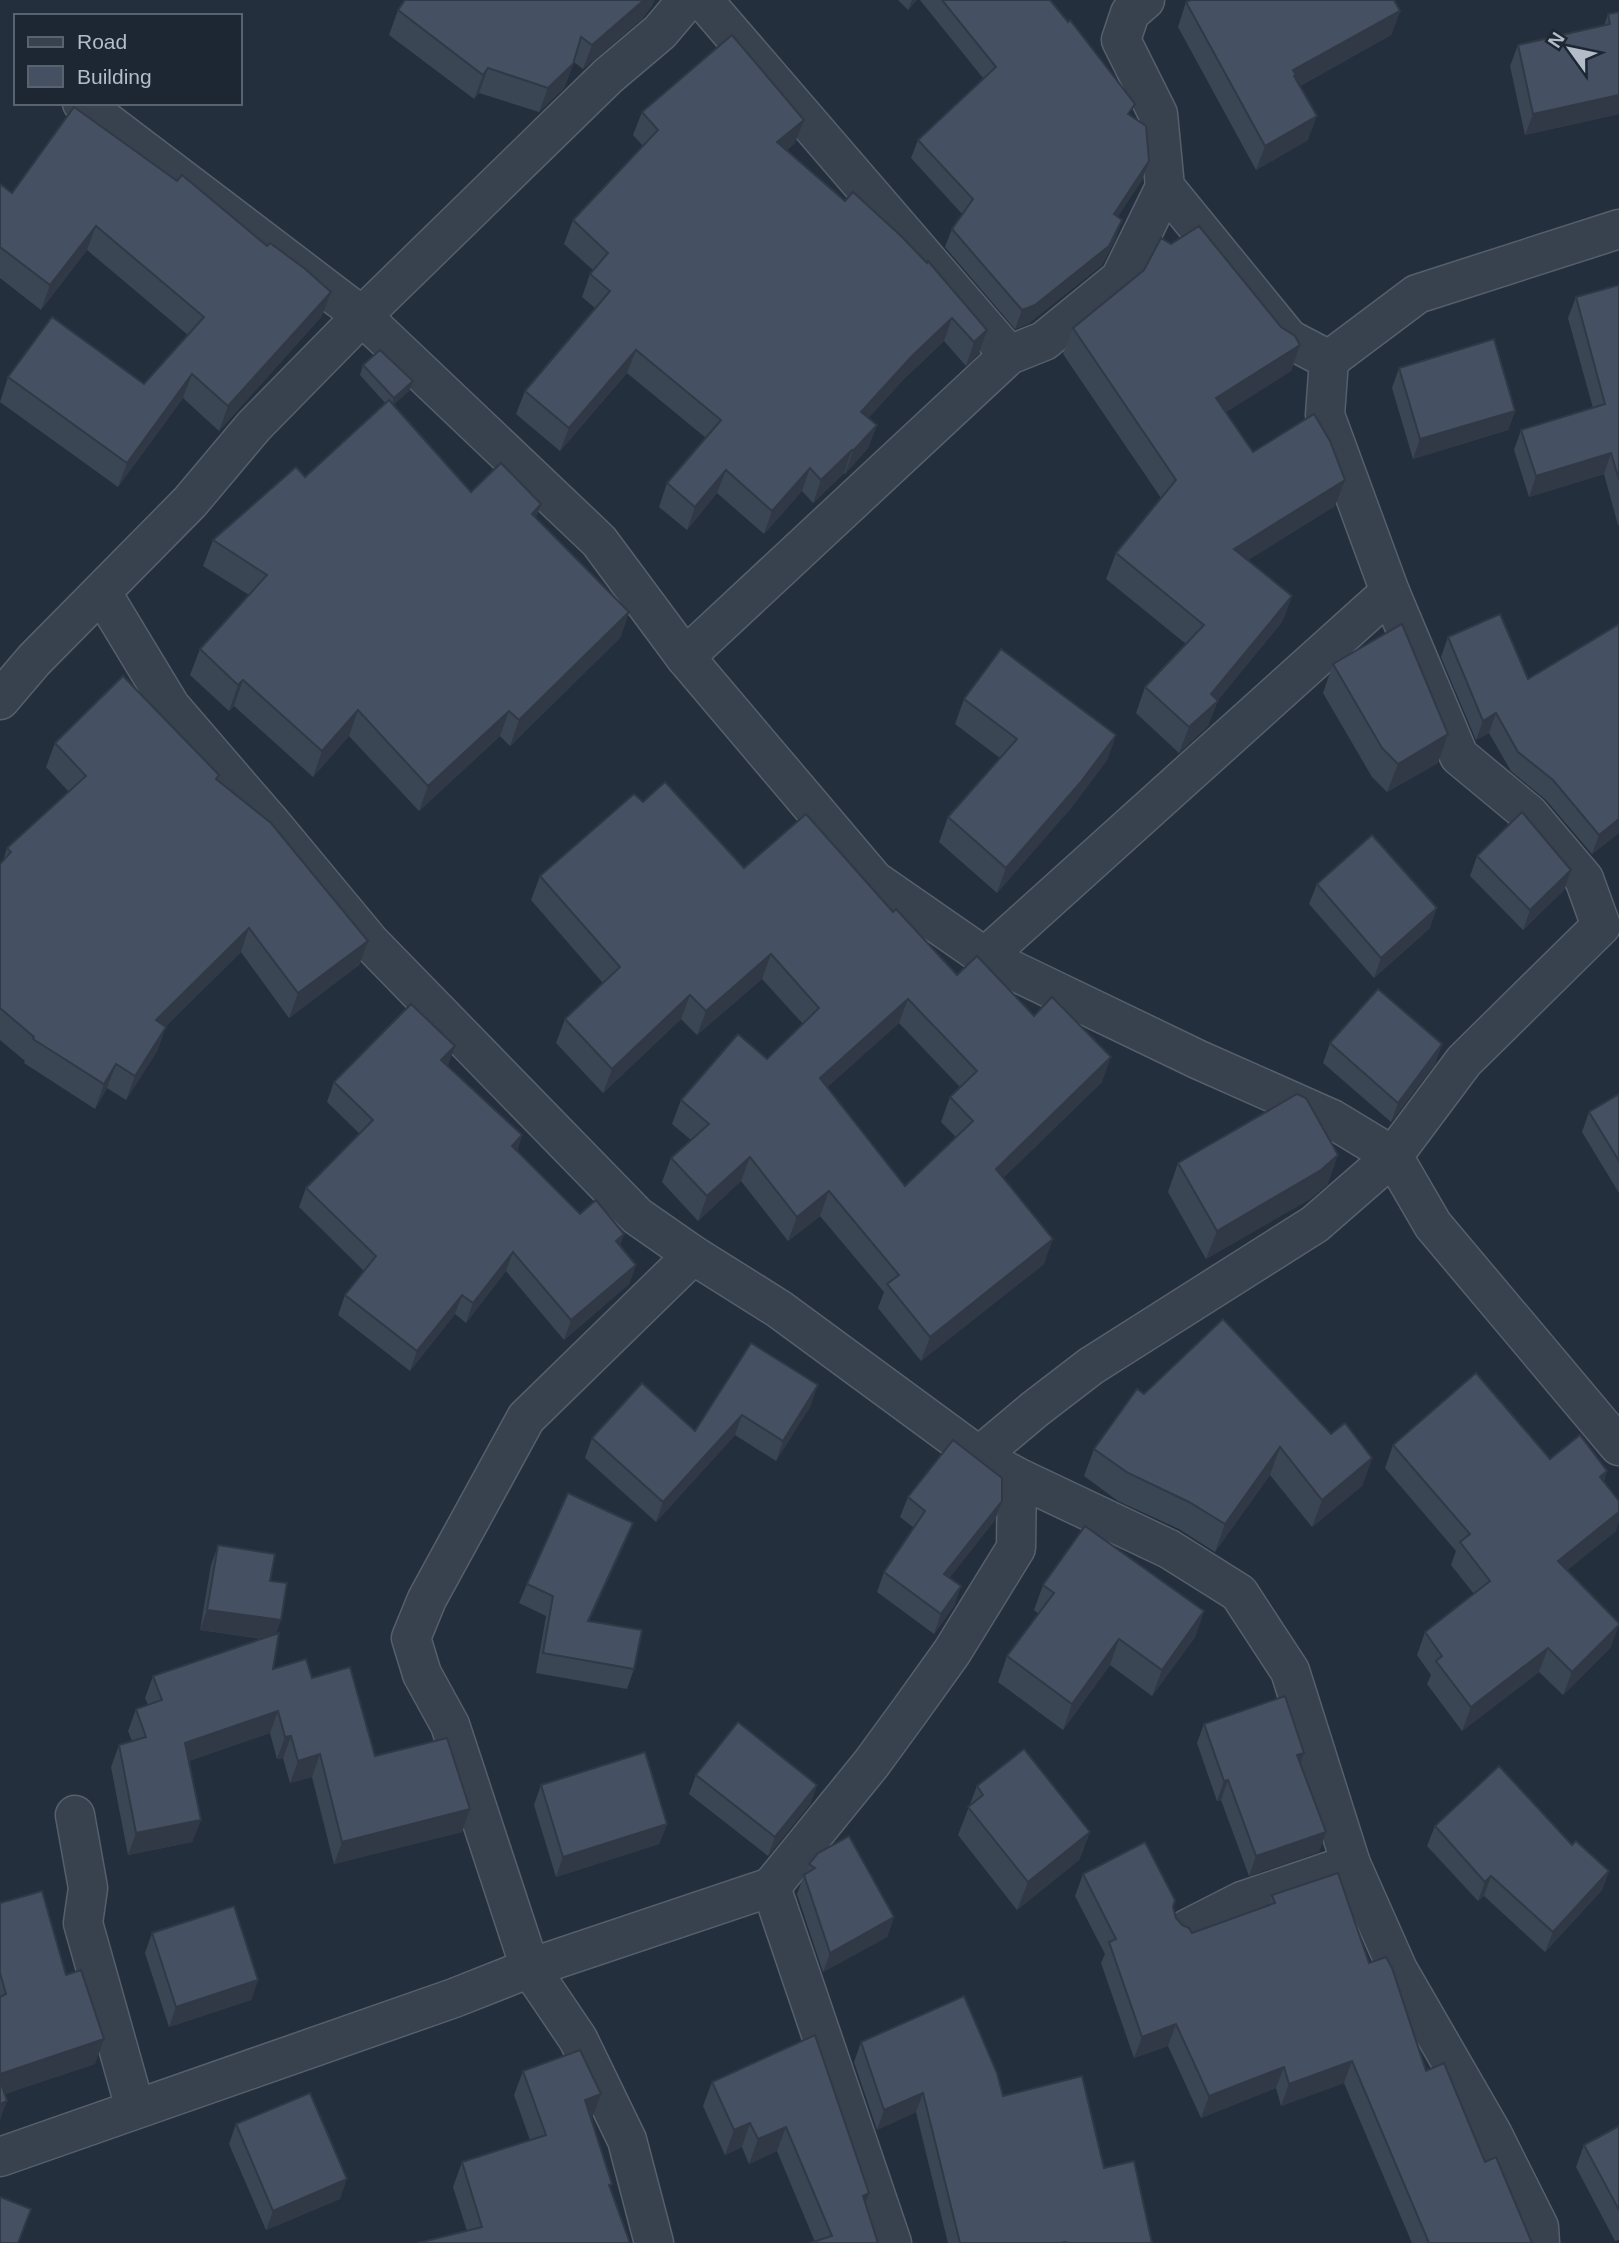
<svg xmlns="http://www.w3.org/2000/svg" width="1619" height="2243" font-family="Helvetica,sans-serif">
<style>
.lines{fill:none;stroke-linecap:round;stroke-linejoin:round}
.street-casing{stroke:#565f6c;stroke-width:41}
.street{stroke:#38414e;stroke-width:38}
.wall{fill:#3b4654;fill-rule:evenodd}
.shaded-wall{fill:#303945}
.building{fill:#455162;stroke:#303945;stroke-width:2;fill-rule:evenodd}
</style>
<rect width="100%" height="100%" fill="#242f3e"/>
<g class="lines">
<!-- street casing -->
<g class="street-casing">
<g id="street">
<path d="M703,0L1009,355"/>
<path d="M1145,0L1130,13L1121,40L1158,114L1165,187L1289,339L1329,360L1325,415L1390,592L1459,756L1529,814L1584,879L1601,926L1464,1061L1393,1156L1433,1225L1619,1446"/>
<path d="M82,103L362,316L599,541L685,657L874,880L985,957L1199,1060L1332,1119L1393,1156L1315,1224L1091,1366L1035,1409L979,1456L1017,1477L1169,1549L1239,1593L1290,1671L1351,1864L1398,1970L1492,2133L1539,2227L1540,2243"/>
<path d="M1329,360L1417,294L1619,229"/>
<path d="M102,593L171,707L271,823L370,942L637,1216L693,1255L779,1309L979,1456"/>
<path d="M685,657L1009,355L1044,341L1120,279L1165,187"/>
<path d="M0,700L34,660L190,502L254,426L362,316L608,76L660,32L687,0"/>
<path d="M985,957L1390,592"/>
<path d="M75,1815L88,1888L83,1923L135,2108"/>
<path d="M771,1887L871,1764L909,1712L952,1652L1016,1548L1017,1477"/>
<path d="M1187,1929L1242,1901L1351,1864"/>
<path d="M0,2157L454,1998L530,1968L771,1887L892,2243"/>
<path d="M654,2243L627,2140L578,2039L530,1968L450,1725L422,1674L411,1638L427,1599L526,1418L693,1255"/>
</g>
</g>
<!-- street -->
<use href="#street" class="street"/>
</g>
<!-- wall -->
<g class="wall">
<path d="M898,0H917L908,10Z"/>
<path d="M920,0H1050L1130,116L1142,180L1118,216L1116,238L1102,265L1028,324L1015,329L945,247L952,229L962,214L911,158L918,140L983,78Z"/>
<path d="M1186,2L1400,11L1391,35L1300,86L1308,140L1256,170L1178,27Z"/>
<path d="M653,4L643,18L583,69L574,62L564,88L539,112L479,93L474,99L389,35L398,10Z"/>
<path d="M1619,12V114L1525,135L1510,66L1518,45L1604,26L1608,14Z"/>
<path d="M642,112L795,143L787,150L987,330L979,353L966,366L944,341L904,379L868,418L877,425L868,448L845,474L844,473L813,503L802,491L764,534L717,493L687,530L659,507L667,483L706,438L627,373L560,451L516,414L525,391L595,308L582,297L590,274L593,270L564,244L573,220L643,146L633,135Z"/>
<path d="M0,184L12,193L322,316L219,431L183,398L118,487L0,402L8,377L144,384L188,335L87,250L41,310L0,278Z"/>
<path d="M1619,285V525H1618L1604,474L1529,497L1514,450L1521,430L1593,408L1568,318L1576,297Z"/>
<path d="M1281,327L1300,345L1291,371L1226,412L1253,452L1335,506L1248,560L1292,596L1282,622L1218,700L1208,726L1179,753L1136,713L1145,687L1186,644L1106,579L1116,553L1161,498L1063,354L1073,328Z"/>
<path d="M363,365L413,381L409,391L393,405L471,492L541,504L536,518L629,612L620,638L510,746L500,736L419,811L349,736L313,777L234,706L229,711L190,675L200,649L249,595L203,566L213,540L305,477L386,404L360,375Z"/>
<path d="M1399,368L1515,411L1508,430L1413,459L1392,388Z"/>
<path d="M1448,637L1528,679L1619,833L1592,854L1546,800L1511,771L1489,733L1476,740L1441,657Z"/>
<path d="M1333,664L1438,763L1387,792L1372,777L1323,693Z"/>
<path d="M964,699L1116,735L1107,760L1071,808L997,893L939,842L948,817L1000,758L955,724Z"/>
<path d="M55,743L219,775L217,780L368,941L359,965L289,1018L241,952L166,1026L157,1051L126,1100L107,1088L95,1109L24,1063L25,1061L0,1040V864L3,861L7,848L69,792L46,767Z"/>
<path d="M643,802L744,868L893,912L957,975L1034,1016L1102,1082L1003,1178L1044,1264L921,1361L878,1308L884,1292L820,1216L788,1241L741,1181L698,1221L662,1182L671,1158L691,1140L672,1124L681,1100L767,1059L803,1024L762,979L697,1035L681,1019L603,1093L556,1043L565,1019L603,983L531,900L540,876ZM899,1023L960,1087L950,1097L941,1122L956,1137L905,1186L827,1087Z"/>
<path d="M1477,856L1564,890L1523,930L1470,876Z"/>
<path d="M1317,884L1430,928L1374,978L1309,904Z"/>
<path d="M1330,1043L1442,1044L1435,1064L1391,1122L1323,1063Z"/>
<path d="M448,1066L522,1135L517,1151L580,1214L624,1234L620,1245L636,1265L629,1284L564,1340L506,1271L466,1323L455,1314L410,1371L338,1315L345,1295L364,1271L299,1207L306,1188L360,1134L327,1102L334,1082Z"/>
<path d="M1619,1094V1193L1582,1132L1589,1112Z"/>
<path d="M1178,1163L1328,1184L1310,1199L1206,1259L1168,1192Z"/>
<path d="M751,1343L811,1405L776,1461L735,1435L656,1522L585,1458L592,1438L695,1431Z"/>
<path d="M1144,1394L1331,1434L1372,1458L1362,1486L1312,1527L1270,1475L1215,1552L1179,1529L1118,1501L1084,1476L1094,1449Z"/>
<path d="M1393,1445L1550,1459L1607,1471L1604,1481L1616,1531L1567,1570L1611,1647L1563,1695L1539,1672L1462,1731L1427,1684L1431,1675L1417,1655L1425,1632L1474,1594L1451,1565L1456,1551L1385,1468Z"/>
<path d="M908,1497L1002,1501L995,1520L949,1578L961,1586L954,1606L934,1634L877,1592L884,1572L914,1528L900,1517Z"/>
<path d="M633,1523L625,1543L589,1621L634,1669L627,1689L536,1673L546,1616L519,1603L527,1584Z"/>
<path d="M218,1545L270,1581L276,1634L273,1669L312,1678L375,1756L470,1809L462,1832L334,1864L312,1777L290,1783L283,1758L277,1759L270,1733L189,1761L201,1820L192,1842L128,1855L111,1767L119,1745L132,1741L128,1731L136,1709L148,1705L145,1698L153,1676L263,1639L200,1630L211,1565Z"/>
<path d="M1043,1585L1204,1611L1195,1637L1152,1696L1110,1665L1063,1730L998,1682L1007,1656L1039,1614L1034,1610Z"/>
<path d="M1204,1724L1304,1753L1300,1763L1326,1832L1319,1852L1249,1876L1221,1800L1217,1801L1197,1743Z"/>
<path d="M696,1775L817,1785L810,1804L768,1856L689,1794Z"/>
<path d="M541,1785L667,1824L659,1844L556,1877L534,1805Z"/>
<path d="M977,1786L1090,1832L1079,1860L1017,1910L958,1835Z"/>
<path d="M1435,1826L1572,1845L1609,1871L1602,1890L1545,1952L1484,1896L1478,1901L1427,1846Z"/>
<path d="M809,1864L894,1917L887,1937L823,1972L797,1894L804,1875L806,1874Z"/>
<path d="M1083,1874L1173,1907L1176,1918L1182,1925L1192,1933L1268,1906L1272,1895L1369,1963L1426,2071L1485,2162L1532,2243H1412L1344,2083L1281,2106L1276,2088L1201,2118L1168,2046L1134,2058L1101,1963L1105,1954L1075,1896Z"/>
<path d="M0,1903L66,1975L95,2064L4,2094L0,2120Z"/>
<path d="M152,1933L258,1980L251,2000L169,2027L145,1953Z"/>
<path d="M815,2035L865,2204L878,2243L815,2242L777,2151L749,2164L742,2147L725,2155L703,2106L712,2082Z"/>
<path d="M861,2042L1003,2096L1104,2168L1152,2243H948L916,2112L877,2130L854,2062Z"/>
<path d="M523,2071L592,2118L611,2189L630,2243L467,2231L453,2187L462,2162L530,2140L514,2095Z"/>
<path d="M236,2124L340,2199L266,2230L229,2144Z"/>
<path d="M1619,2126V2240L1615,2241L1576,2167L1584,2145Z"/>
</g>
<!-- shaded-wall -->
<g class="shaded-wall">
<path d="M644,0H655L653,4L643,18L583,69L592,45Z"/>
<path d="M912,0H917L908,10Z"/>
<path d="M1400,11L1391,35L1290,91L1293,70Z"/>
<path d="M573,64L564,88L539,112L548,88Z"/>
<path d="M488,68L479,93L474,99L483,75Z"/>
<path d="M1619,95V114L1525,135L1533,114Z"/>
<path d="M1317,116L1308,140L1256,170L1265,146Z"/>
<path d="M804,120L795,143L769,165L777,142Z"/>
<path d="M1149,161L1142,180L1107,233L1114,214Z"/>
<path d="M1122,220L1116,238L1102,265L1028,324L1015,329L1022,310Z"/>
<path d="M96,226L87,250L41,310L50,285Z"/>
<path d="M331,292L322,316L219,431L228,406Z"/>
<path d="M952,318L944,341L904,379L853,435L861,412L912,356Z"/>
<path d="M987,330L979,353L966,366L974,342Z"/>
<path d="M1300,345L1291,371L1207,424L1216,398Z"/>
<path d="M636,350L627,373L560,451L569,428Z"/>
<path d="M192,374L183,398L118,487L127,463Z"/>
<path d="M413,381L409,391L390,408L394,398Z"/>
<path d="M1515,411L1508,430L1413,459L1420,439Z"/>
<path d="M877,425L868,448L845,474L853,451Z"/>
<path d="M852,450L844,473L813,503L821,480Z"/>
<path d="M1611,453L1604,474L1529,497L1536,476Z"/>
<path d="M810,468L802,491L764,534L772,511Z"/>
<path d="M726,470L717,493L687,530L695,507Z"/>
<path d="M1345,480L1335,506L1224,575L1234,549Z"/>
<path d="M541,504L532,530V514Z"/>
<path d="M1292,596L1282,622L1217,701L1208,726L1179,753L1189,727L1211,694Z"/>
<path d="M629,612L620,638L510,746L519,720Z"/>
<path d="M243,680L234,706L229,711L238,685Z"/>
<path d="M358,710L349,736L313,777L322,751Z"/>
<path d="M509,711L500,736L419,811L428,786Z"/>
<path d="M1496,713L1489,733L1476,740L1483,721Z"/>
<path d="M1448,734L1438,763L1387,792L1398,764Z"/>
<path d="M1116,735L1107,760L1071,808L997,893L1006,868Z"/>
<path d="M1619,819V833L1592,854L1599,835Z"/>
<path d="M1571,870L1564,890L1523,930L1530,910Z"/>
<path d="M1437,908L1430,928L1374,978L1381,958Z"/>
<path d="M249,928L241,952L147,1045L156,1020Z"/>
<path d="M368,941L359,965L289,1018L298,993Z"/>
<path d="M771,954L762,979L697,1035L706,1011Z"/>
<path d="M690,995L681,1019L603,1093L612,1069Z"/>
<path d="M908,999L899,1023L811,1102L820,1078Z"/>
<path d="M166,1027L157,1051L126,1100L135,1076Z"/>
<path d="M1442,1044L1435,1064L1391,1122L1398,1103Z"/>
<path d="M455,1046L448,1066L441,1060Z"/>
<path d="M1111,1057L1102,1082L987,1194L996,1169Z"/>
<path d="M116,1064L107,1088L95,1109L104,1084Z"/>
<path d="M522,1135L515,1155L512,1146Z"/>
<path d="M1338,1155L1328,1184L1310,1199L1206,1259L1217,1231Z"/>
<path d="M750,1157L741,1181L698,1221L707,1196Z"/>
<path d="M829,1191L820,1216L788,1241L797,1217Z"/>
<path d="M624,1234L617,1253L616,1241Z"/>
<path d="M1053,1239L1044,1264L921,1361L930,1337Z"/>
<path d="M513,1252L506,1271L466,1323L473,1303Z"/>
<path d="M636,1265L629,1284L564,1340L571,1320Z"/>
<path d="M462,1295L455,1314L410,1371L417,1351Z"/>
<path d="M818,1385L811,1405L776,1461L783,1441Z"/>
<path d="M742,1415L735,1435L656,1522L663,1502Z"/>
<path d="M1280,1447L1270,1475L1215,1552L1225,1524Z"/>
<path d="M1372,1458L1362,1486L1312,1527L1322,1500Z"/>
<path d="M1607,1471L1599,1494L1600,1477Z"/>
<path d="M1002,1501L995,1520L937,1594L944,1574Z"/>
<path d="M1619,1512V1522L1616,1531L1549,1584L1558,1561Z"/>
<path d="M633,1523L625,1543L580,1640L588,1621Z"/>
<path d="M961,1586L954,1606L934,1634L941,1614Z"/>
<path d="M207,1610L281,1620L274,1640L200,1630Z"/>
<path d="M1204,1611L1195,1637L1152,1696L1162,1670Z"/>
<path d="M1619,1625L1611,1647L1563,1695L1572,1672Z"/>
<path d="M1119,1639L1110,1665L1063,1730L1072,1704Z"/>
<path d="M1548,1648L1539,1672L1462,1731L1471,1707Z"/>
<path d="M278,1711L270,1733L177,1765L185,1743Z"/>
<path d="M291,1736L283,1758L277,1759L285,1737Z"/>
<path d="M1304,1753L1297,1773V1755Z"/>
<path d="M320,1754L312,1777L290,1783L298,1761Z"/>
<path d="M1228,1780L1221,1800L1217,1801L1224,1781Z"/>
<path d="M817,1785L810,1804L768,1856L775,1837Z"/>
<path d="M470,1809L462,1832L334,1864L342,1842Z"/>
<path d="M201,1820L192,1842L128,1855L136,1833Z"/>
<path d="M667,1824L659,1844L556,1877L563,1857Z"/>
<path d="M1090,1832L1079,1860L1017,1910L1028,1882Z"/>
<path d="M1326,1832L1319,1852L1249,1876L1256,1856Z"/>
<path d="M1609,1871L1602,1890L1545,1952L1553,1932Z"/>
<path d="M1491,1876L1484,1896L1478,1901L1485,1882Z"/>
<path d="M894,1917L887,1937L823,1972L830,1953Z"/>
<path d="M258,1980L251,2000L169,2027L176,2007Z"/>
<path d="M1176,2024L1168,2046L1134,2058L1142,2037Z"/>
<path d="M104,2039L95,2064L0,2096V2074Z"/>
<path d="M1352,2061L1344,2083L1281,2106L1289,2084Z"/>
<path d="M1284,2067L1276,2088L1201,2118L1209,2096Z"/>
<path d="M923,2093L916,2112L877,2130L884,2110Z"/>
<path d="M601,2094L592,2118L577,2124L585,2100Z"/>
<path d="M7,2101L0,2120V2104Z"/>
<path d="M750,2123L742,2147L725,2155L734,2130Z"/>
<path d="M786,2127L777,2151L749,2164L758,2139Z"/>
<path d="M347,2179L340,2199L266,2230L273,2211Z"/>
<path d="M869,2193L860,2218L863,2196Z"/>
</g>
<!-- building -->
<g class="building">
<path d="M405,0H644L592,45L581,37L573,64L548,88L488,68L483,75L398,10Z"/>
<path d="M942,0H1050L1068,22L1070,20L1135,104L1128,114L1146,126L1149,161L1114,214L1122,220L1109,246L1035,305L1022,310L952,229L973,199L918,140L996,67Z"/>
<path d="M1191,0H1394L1400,11L1293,70L1296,75L1294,76L1317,116L1265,146L1186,2Z"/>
<path d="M1619,12V95L1533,114L1518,45L1610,24L1608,14Z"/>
<path d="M732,35L804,120L777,142L845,201L853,192L901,236L927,263L928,261L987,330L974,342L952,318L912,356L861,412L877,425L853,451L852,450L821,480L810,468L772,511L726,470L695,507L667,483L721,420L636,350L569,428L525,391L610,291L590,274L608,253L573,220L658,130L642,112Z"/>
<path d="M74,107L177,181L182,175L267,246L270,243L304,268L331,292L228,406L192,374L127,463L8,377L52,317L144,384L204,317L96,226L50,285L0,247V184L12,193Z"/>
<path d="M1199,226L1281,327L1295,336L1300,345L1216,398L1253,452L1314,414L1330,441L1345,480L1234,549L1292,596L1211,694L1218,701L1189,727L1145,687L1204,625L1116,553L1176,480L1073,328L1144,270L1161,238L1171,244Z"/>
<path d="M1619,285V480L1611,453L1536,476L1521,430L1605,404L1576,297Z"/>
<path d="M1494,339L1515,411L1420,439L1399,368Z"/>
<path d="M380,350L413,381L394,398L363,365Z"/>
<path d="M389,400L471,492L501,463L541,504L532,514L629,612L519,720L509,711L428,786L358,710L322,751L243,680L238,685L200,649L267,575L213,540L296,467L305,477Z"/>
<path d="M1500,614L1528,679L1619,624V819L1599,835L1553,780L1518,752L1496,713L1483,721L1448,637Z"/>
<path d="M1402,624L1448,734L1398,764L1382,748L1333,664Z"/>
<path d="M1001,649L1116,735L1080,783L1006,868L948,817L1017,739L964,699Z"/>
<path d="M123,676L219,775L216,779L271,823L368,941L298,993L249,928L156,1020L166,1027L135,1076L116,1064L104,1084L33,1039L34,1037L0,1008V864L11,852L7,848L86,776L55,743Z"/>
<path d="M665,782L744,868L806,814L893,912L896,909L957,975L977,956L1034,1016L1052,997L1111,1057L996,1169L1053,1239L930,1337L887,1284L899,1275L829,1191L797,1217L750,1157L707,1196L671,1158L709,1124L681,1100L738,1034L767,1059L819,1008L771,954L706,1011L690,995L612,1069L565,1019L620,967L540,876L634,794L643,802ZM908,999L977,1071L950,1097L973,1121L905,1186L820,1078Z"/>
<path d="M1522,812L1571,870L1530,910L1477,856Z"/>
<path d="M1372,835L1437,908L1381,958L1317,884Z"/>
<path d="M1378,989L1442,1044L1398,1103L1330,1043Z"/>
<path d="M411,1004L455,1046L441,1060L522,1135L512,1146L580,1214L596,1200L624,1234L616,1241L636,1265L571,1320L513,1252L473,1303L462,1295L417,1351L345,1295L376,1256L306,1188L373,1120L334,1082Z"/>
<path d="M1297,1094L1306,1098L1338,1155L1321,1170L1217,1231L1178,1163Z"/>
<path d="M1619,1094V1161L1589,1112Z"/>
<path d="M1223,1319L1331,1434L1345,1423L1372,1458L1322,1500L1280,1447L1225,1524L1189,1502L1128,1473L1094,1449L1137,1389L1144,1394Z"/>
<path d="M751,1343L818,1385L783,1441L742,1415L663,1502L592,1438L642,1383L695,1431Z"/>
<path d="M1476,1373L1550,1459L1580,1435L1607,1471L1600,1477L1619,1501V1512L1558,1561L1619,1623V1625L1572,1672L1548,1648L1471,1707L1436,1661L1442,1656L1425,1632L1490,1581L1460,1542L1470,1534L1393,1445Z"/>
<path d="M953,1440L1002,1478V1501L944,1574L961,1586L941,1614L884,1572L925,1511L908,1497Z"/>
<path d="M568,1493L633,1523L588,1621L642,1630L634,1669L543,1653L553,1596L527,1584Z"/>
<path d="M1085,1526L1204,1611L1162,1670L1119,1639L1072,1704L1007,1656L1054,1593L1043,1585Z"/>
<path d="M218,1545L275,1554L270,1581L287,1583L281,1620L207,1610Z"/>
<path d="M279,1633L273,1669L306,1659L312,1678L350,1667L375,1756L447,1738L470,1809L342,1842L320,1754L298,1761L291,1736L285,1737L278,1711L185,1743L201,1820L136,1833L119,1745L146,1737L136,1709L162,1700L153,1676Z"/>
<path d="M1285,1696L1304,1753L1297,1755L1326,1832L1256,1856L1228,1780L1224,1781L1204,1724Z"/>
<path d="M738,1722L817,1785L775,1837L696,1775Z"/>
<path d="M1024,1749L1090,1832L1028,1882L968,1807L983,1795L977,1786Z"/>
<path d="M645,1752L667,1824L563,1857L541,1785Z"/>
<path d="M1499,1766L1572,1845L1576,1841L1609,1871L1553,1932L1491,1876L1485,1882L1435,1826Z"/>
<path d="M849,1836L894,1917L830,1953L804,1875L815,1868L809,1864L818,1853Z"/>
<path d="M1145,1842L1175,1900L1173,1907L1176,1918L1182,1925L1189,1928L1192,1933L1275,1903L1272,1895L1338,1873L1369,1963L1386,1957L1392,1968L1426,2071L1444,2063L1485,2162L1496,2157L1532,2243H1429L1352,2061L1289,2084L1284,2067L1209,2096L1176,2024L1142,2037L1109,1942L1116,1939L1083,1874Z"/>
<path d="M42,1891L66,1975L81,1970L104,2039L0,2074V1997L6,1994L0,1973V1903Z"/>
<path d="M234,1906L258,1980L176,2007L152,1933Z"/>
<path d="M964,1996L997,2073L1003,2096L1082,2076L1104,2168L1134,2161L1152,2243H1067L1066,2242L1060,2243H960L923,2093L884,2110L861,2042Z"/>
<path d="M815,2035L869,2193L863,2196L878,2243H810L832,2236L786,2127L758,2139L750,2123L734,2130L712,2082Z"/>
<path d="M580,2050L601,2094L585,2100L612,2184L609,2185L630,2243H418L482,2227L462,2162L546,2135L523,2071Z"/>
<path d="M0,2080L7,2101L0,2104Z"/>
<path d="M310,2093L347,2179L273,2211L236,2124Z"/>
<path d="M1619,2126V2210L1584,2145Z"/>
<path d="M0,2197L31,2209L18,2243H0Z"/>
</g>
<!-- legend -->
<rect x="14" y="14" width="228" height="91" fill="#1d2633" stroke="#59626f" stroke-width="2"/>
<rect x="28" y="37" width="35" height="10" fill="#38414e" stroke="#59626f" stroke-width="2"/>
<text x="77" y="49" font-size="21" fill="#b4bcc9">Road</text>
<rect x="28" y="66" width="35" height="21" fill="#455162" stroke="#59626f" stroke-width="2"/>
<text x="77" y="84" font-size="21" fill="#b4bcc9">Building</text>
<!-- north arrow -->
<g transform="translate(1570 49) rotate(303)" stroke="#1d2633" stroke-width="5" paint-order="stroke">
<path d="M0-5L12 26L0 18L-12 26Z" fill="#b4bcc9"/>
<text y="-10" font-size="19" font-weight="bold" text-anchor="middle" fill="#b4bcc9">N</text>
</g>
</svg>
